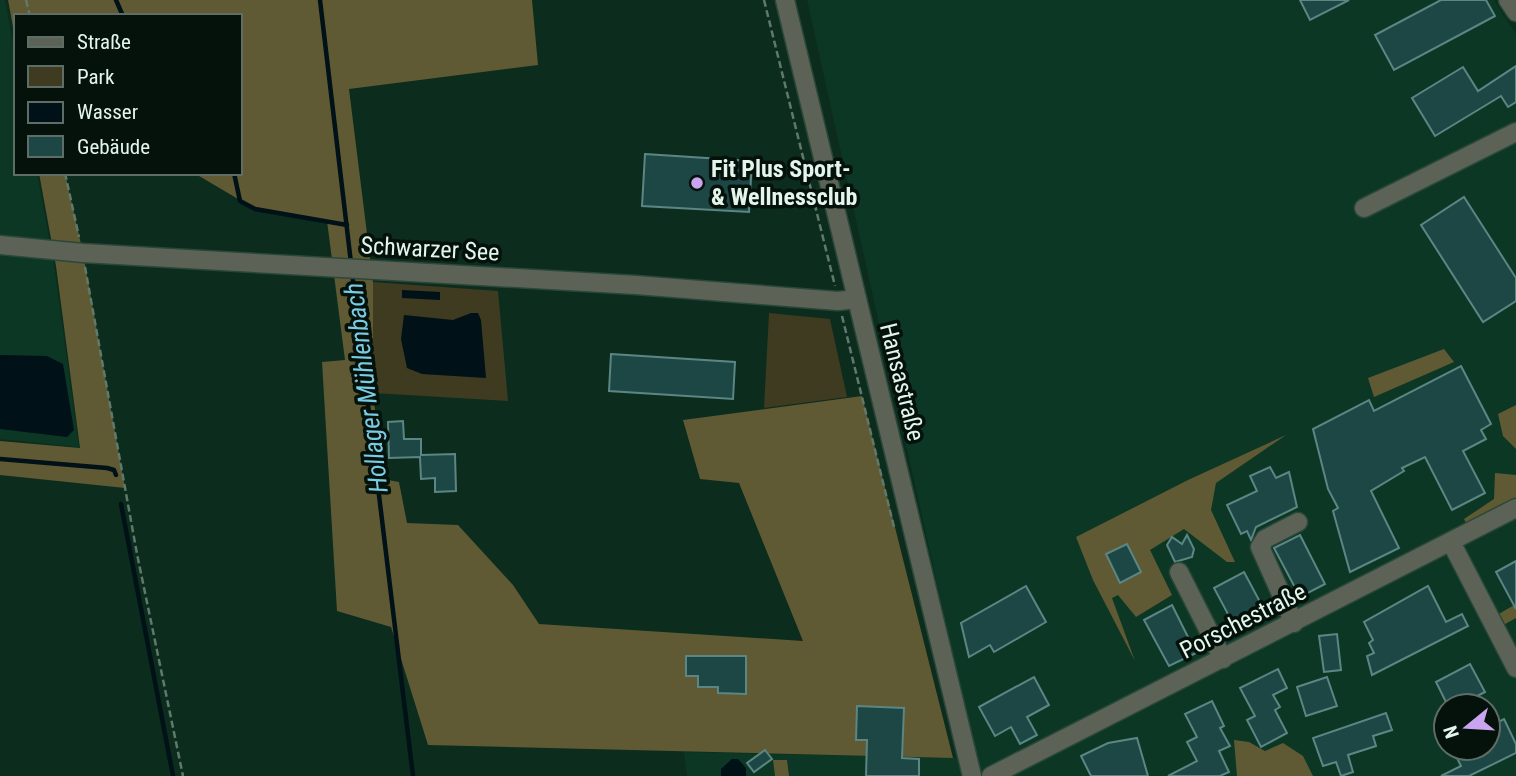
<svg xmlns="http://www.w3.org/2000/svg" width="1516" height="776" font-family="'Roboto Condensed',sans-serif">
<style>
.built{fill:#0c3725;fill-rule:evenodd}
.green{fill:#3e3b21}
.forest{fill:#5f5a34}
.water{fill:#001117}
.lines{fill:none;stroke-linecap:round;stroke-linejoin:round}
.stream{stroke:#001117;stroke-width:4.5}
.building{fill:#1d4745;stroke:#5c8683;stroke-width:2}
.minor-casing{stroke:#2a483a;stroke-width:21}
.path{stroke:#5f796c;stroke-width:2.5;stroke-dasharray:7 3.5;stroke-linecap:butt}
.minor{stroke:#5c6356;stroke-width:18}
.poi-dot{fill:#c8a5ee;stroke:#05110b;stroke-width:2.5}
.labels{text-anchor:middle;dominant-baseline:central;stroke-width:7;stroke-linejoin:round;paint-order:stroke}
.poi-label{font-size:24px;font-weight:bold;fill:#e4f6eb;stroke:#05110b;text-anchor:start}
.street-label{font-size:24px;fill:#e4f6eb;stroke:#05110b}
.water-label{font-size:26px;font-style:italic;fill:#7acce4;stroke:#05110b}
</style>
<rect width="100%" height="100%" fill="#0c2c1d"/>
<!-- built -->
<g class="built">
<path d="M0,0H5L16,60V173H37L54,265L79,447L0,439Z"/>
<path d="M807,0H1494L1516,34V776H687L684,752L953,758L975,754ZM1446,706H1488V748H1446Z"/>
</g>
<!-- green -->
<g class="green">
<path d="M373,282L498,291L508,401L373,393Z"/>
<path d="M769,313L830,319L847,397L764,408Z"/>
</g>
<!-- forest -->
<g class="forest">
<path d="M8,0H532L538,65L349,89L373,282V393L383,479L399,482L407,523L458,525L513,585L539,624L803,641L739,483L700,479L683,420L862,396L953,758L428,745L391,627L337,611L322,362L345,360L327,221L255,209L194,173H240V16H16V43Z"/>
<path d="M39,173H65L83,253L125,488L0,475V441L80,448L56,266Z"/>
<path d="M1444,349L1454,362L1374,397L1368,378Z"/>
<path d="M1516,405V449L1503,436L1498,414Z"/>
<path d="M1286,435L1216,483L1211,510L1235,562H1227L1184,529L1150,550L1172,595L1136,617L1118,595L1112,598L1135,661L1093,580L1076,537L1188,480Z"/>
<path d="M1495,473L1516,475V508L1471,532L1464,519L1494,499Z"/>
<path d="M1516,604V618L1496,629L1490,619Z"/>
<path d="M1234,740L1249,742L1265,751L1283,743L1303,756L1313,776H1237Z"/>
<path d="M773,760H787L789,776H775Z"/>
</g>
<!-- water -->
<g class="water">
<path d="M402,290L440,292V300L402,298Z"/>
<path d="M471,313H478L481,320L486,378L422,374L407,368L401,339L404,315L453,320Z"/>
<path d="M0,355L47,356L63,364L74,430L67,437L0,429Z"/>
<path d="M732,759H738L746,768V776H721V769Z"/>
</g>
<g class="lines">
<!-- stream -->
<g class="stream">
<path d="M116,0L123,16"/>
<path d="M320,0L351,263"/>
<path d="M234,173L240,201L255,209L347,225"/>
<path d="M352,272L413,776"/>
<path d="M0,459L107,468L114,470L116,475"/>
<path d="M121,504L173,776"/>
</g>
</g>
<!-- building -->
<g class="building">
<path d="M1300,0H1349L1310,20Z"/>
<path d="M1441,0H1486L1495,16L1394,70L1375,35Z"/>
<path d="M1516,66V102L1508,107L1501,96L1435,136L1412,98L1463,67L1478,91Z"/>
<path d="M645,154L752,161L749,212L642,206Z"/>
<path d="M1464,197L1516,278V301L1483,322L1421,225Z"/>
<path d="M611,354L735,362L733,399L609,391Z"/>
<path d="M1461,366L1491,424L1481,430L1486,439L1463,451L1485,493L1452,510L1425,457L1402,468L1404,471L1371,491L1399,548L1350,572L1333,511L1338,508L1328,489L1313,429L1369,400L1374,411Z"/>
<path d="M403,421L404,439H421V455L455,454L456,491L435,492V478L421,479L420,457L389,458L388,422Z"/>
<path d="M1270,467L1276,478L1289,472L1297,507L1256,527L1251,540L1247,531L1241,534L1227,505L1257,491L1250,476Z"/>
<path d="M1187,535L1194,549L1192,557L1175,562L1167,545L1172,537L1182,544Z"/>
<path d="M1300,535L1325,584L1300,597L1274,548Z"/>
<path d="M1127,544L1141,572L1120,583L1106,554Z"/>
<path d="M1516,561V609L1496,572Z"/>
<path d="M1244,572L1267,615L1237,631L1214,588Z"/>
<path d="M1026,586L1046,622L994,652L990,645L969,657L961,623Z"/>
<path d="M1428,586L1446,622L1462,614L1468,626L1372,675L1367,656L1374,653L1369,643L1373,640L1364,622Z"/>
<path d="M1172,605L1196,653L1169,666L1144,620Z"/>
<path d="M1337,634L1341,670L1324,672L1319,636Z"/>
<path d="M686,656H746V694L718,693V687H698V676H686Z"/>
<path d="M1470,664L1485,692L1458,706H1448L1436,682Z"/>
<path d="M1278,669L1287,688L1273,695L1280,707L1275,710L1287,733L1261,747L1247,720L1255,716L1240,688Z"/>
<path d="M1034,677L1049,705L1027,717L1037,735L1020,744L1011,727L995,736L979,707Z"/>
<path d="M1327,677L1337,706L1306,716L1297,687Z"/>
<path d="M1212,701L1224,726L1220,728L1230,746L1219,751L1229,772L1220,776H1168L1197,761L1187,742L1197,737L1185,714Z"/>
<path d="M857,706L904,708L902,758L919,759V776H866L867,740H856Z"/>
<path d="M1386,713L1392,730L1373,736L1376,746L1348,755L1353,772L1341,776L1336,762L1323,766L1313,738Z"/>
<path d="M1504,719L1516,744V753L1469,776H1441L1461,766L1452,748H1488V727Z"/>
<path d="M1137,738L1148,776H1091L1081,756L1108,743Z"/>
<path d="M765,750L772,759L754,772L747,763Z"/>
</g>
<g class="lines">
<!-- minor casing -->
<g class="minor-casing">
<g id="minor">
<path d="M785,0L972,776"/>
<path d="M1508,0L1516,12"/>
<path d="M1364,208L1516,132"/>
<path d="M0,245L83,253L636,285L838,301L857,299"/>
<path d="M1451,542L1516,668"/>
<path d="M1179,572L1223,659"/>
<path d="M1294,623L1260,547L1265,539L1298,522"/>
<path d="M991,776L1516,508"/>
</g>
</g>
<!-- path -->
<g class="path">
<path d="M26,0L30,16"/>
<path d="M764,0L835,286"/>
<path d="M65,173L79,237"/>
<path d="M85,267L137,554L183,776"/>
<path d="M842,316L894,527"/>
</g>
<!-- minor -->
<use href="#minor" class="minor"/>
</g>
<!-- markers -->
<circle class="poi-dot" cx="697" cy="183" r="7"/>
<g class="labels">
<!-- poi labels -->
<g class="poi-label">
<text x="711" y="169">Fit Plus Sport-<tspan x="711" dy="28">&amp; Wellnessclub</tspan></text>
</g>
<!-- street labels -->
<g class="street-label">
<text transform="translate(430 249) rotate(3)">Schwarzer See</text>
<text transform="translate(902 382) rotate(76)">Hansastraße</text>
<text transform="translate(1243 621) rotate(-27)">Porschestraße</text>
</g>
<!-- water labels -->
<g class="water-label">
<text transform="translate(366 388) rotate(-97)">Hollager Mühlenbach</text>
</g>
</g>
<!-- legend -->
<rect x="14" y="14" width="228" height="161" fill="#05110b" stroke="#5e6d65" stroke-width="2"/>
<rect x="28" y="37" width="35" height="10" fill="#5c6356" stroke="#5e6d65" stroke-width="2"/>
<text x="77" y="49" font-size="21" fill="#e4f6eb">Straße</text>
<rect x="28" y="66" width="35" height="21" fill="#3e3b21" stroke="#5e6d65" stroke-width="2"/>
<text x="77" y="84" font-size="21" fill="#e4f6eb">Park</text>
<rect x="28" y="102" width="35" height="21" fill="#001117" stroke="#5e6d65" stroke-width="2"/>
<text x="77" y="119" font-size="21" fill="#e4f6eb">Wasser</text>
<rect x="28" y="136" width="35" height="21" fill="#1d4745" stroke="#5e6d65" stroke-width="2"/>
<text x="77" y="154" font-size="21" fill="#e4f6eb">Gebäude</text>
<!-- north arrow -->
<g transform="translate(1467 727) rotate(252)"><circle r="33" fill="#05110b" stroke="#5e6d65" stroke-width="2"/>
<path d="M0-5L12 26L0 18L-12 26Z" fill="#c8a5ee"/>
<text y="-10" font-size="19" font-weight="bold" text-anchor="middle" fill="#e4f6eb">N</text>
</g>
</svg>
